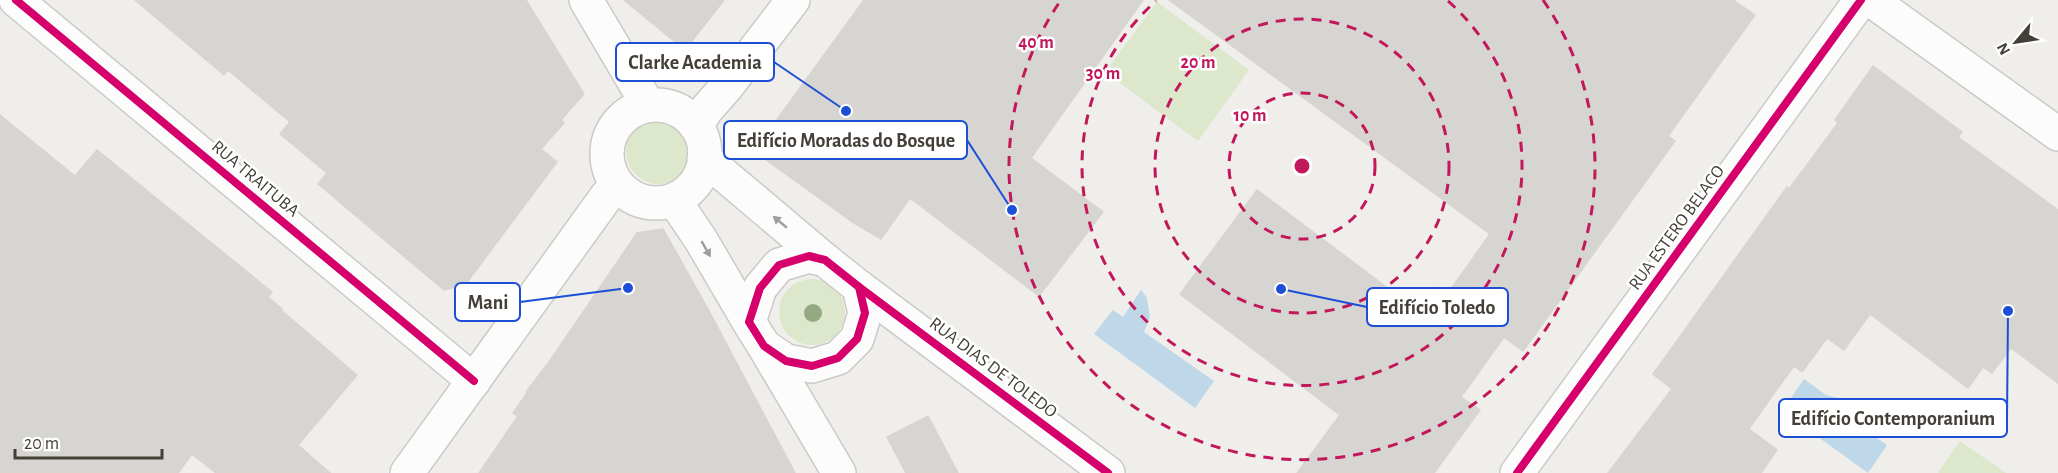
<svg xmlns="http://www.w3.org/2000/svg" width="2058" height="473" font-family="'Alegreya Sans',sans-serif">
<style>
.green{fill:#dce7cc}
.water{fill:#bed8e9}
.building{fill:#d7d5d1;stroke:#d7d5d0;stroke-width:1.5}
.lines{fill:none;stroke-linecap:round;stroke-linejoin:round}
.minor-casing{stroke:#cbcac6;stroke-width:36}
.minor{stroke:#fdfcfc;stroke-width:33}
.cycleway-casing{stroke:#fff;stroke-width:11}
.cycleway{stroke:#d6006c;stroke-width:8}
.tree{fill:#93a984}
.oneway{fill:#a09e9a}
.ring{fill:none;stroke:#c2185b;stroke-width:3;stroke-dasharray:10 8}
.labels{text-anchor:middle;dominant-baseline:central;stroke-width:5;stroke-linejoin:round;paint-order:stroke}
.street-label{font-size:18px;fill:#443f37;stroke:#fff}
.centre{fill:#c2185b;stroke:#fff;stroke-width:3}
.ring-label{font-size:18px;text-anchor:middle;font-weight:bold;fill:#c2185b;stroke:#fff;stroke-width:5;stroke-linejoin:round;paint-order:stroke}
.leader{fill:none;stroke:#1d4ed8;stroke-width:2}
.callout-dot{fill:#1d4ed8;stroke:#fff;stroke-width:2}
.callout{fill:#fff;stroke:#1d4ed8;stroke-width:2}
.callout-label{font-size:20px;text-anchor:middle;font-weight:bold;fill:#443f37}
</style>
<rect width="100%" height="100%" fill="#efeeea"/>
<!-- green -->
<g class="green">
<path d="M1157,2L1249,70L1198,141L1105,72Z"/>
<circle cx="659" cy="151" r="33"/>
<circle cx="812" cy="312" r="33"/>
<path d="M1960,441L2006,473H1938Z"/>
</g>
<!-- water -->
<g class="water">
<path d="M1141,290L1147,298L1150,317L1144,332L1214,381L1195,408L1094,334L1113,310L1123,317Z"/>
<path d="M1804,379L1826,395L1854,402L1871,434L1887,445L1868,473L1782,411Z"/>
</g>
<!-- building -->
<g class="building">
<path d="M135,0H526L584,94L561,120L564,123L541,149L557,162L465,285L444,290L318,184L327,173L280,134L290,122L228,70L224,75Z"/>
<path d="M624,0H724L685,50Z"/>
<path d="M864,0H1143L1031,158L1103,212L1039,296L910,198L881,239L854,223L754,151Z"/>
<path d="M1169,0H1733L1755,15L1668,136L1675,141L1523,351L1504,337L1461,397L1480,410L1434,473H1297L1340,415L1180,294L1257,190L1417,310L1434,287L1446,296L1490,234Z"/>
<path d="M1873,66L1962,132L1958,137L2058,210V383L2011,348L1992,373L1983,367L1968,388L1870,314L1844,350L1827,338L1802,372L1794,366L1772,396L1749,429L1777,450L1761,473H1608L1672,389L1653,374L1787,187L1789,189L1838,123L1835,120Z"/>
<path d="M0,115L75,176L97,150L272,292L268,297L282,309L281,310L357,375L298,445L330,473H216L192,454L178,473H0Z"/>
<path d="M663,229L708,309L795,473H479L518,416L513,413L527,393L526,392L549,362L637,233Z"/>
<path d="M928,416L958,473H906L887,437Z"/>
</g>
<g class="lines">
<!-- minor casing -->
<g class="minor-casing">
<g id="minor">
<path d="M16,0L474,381"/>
<path d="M586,0L648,105"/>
<path d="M1871,0L2058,134"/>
<circle cx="656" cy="154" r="49"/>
<path d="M696,126L706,110L728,85L793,0"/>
<path d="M704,158L825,260"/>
<path d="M674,200L701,240L749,322"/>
<path d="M809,256L825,260L859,287L865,313L857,339L838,358L812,366L786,361L764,346L749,322L760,288L779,265Z"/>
<path d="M859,287L1108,473"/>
<path d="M764,346L839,473"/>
<path d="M407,473L606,197L617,185"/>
<path d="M1517,473L1861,0"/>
</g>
</g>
<!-- minor -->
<use href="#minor" class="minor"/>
<!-- cycleway casing -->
<g class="cycleway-casing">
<g id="cycleway">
<path d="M16,0L474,381"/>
<path d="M809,256L825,260L859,287L865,313L857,339L838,358L812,366L786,361L764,346L749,322L760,288L779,265Z"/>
<path d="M859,287L1108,473"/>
<path d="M1517,473L1861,0"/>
</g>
</g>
<!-- cycleway -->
<use href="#cycleway" class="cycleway"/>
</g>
<!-- trees -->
<circle class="tree" cx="813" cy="313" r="9"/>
<!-- one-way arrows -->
<defs><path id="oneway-solid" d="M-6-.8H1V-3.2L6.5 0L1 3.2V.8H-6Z" transform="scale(1.5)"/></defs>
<g class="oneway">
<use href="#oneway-solid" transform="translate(780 222) rotate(-140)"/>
<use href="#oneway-solid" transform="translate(706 249) rotate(60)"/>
</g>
<!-- distance rings -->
<g class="ring">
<circle cx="1302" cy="166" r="73"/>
<circle cx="1302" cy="166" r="147"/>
<path d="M1448 1A220 220 0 1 1 1156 1"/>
<path d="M1543 0A293 293 0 1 1 1061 0"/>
</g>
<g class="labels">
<!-- street labels -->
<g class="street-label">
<text transform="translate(255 179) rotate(40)">RUA TRAITUBA</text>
<text transform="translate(1677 228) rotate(-54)">RUA ESTERO BELACO</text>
<text transform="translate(993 368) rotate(37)">RUA DIAS DE TOLEDO</text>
</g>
</g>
<circle cx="1302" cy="166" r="9" class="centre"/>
<g class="ring-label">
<text x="1036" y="48">40 m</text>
<text x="1198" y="68">20 m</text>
<text x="1103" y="79">30 m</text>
<text x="1250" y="121">10 m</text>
</g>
<!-- callouts -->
<path class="leader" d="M846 111L774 62M1012 210L967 140M628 288L520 302M1281 289L1367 307M2008 311L2007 418"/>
<g class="callout-dot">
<circle cx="846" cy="111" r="6"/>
<circle cx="1012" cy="210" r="6"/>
<circle cx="628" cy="288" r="6"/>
<circle cx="1281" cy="289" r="6"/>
<circle cx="2008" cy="311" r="6"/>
</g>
<g class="callout">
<rect x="616" y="43" width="158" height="38" rx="6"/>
<rect x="724" y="121" width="243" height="38" rx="6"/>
<rect x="455" y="283" width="65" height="38" rx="6"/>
<rect x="1367" y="288" width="141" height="38" rx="6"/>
<rect x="1779" y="399" width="228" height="38" rx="6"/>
</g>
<g class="callout-label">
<text x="695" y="69">Clarke Academia</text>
<text x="846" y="147">Edifício Moradas do Bosque</text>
<text x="488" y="309">Mani</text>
<text x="1437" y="314">Edifício Toledo</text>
<text x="1893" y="425">Edifício Contemporanium</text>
</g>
<!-- north arrow -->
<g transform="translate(2016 42) rotate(241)" stroke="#ffffff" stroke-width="4.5" paint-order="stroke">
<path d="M0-4.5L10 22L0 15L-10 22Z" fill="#443f37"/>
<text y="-9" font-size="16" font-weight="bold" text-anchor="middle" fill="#443f37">N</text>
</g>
<!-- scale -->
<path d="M15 449v9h147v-9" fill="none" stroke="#443f37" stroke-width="3"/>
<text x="24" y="449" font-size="18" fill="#443f37" stroke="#ffffff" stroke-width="4.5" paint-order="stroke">20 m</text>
</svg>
